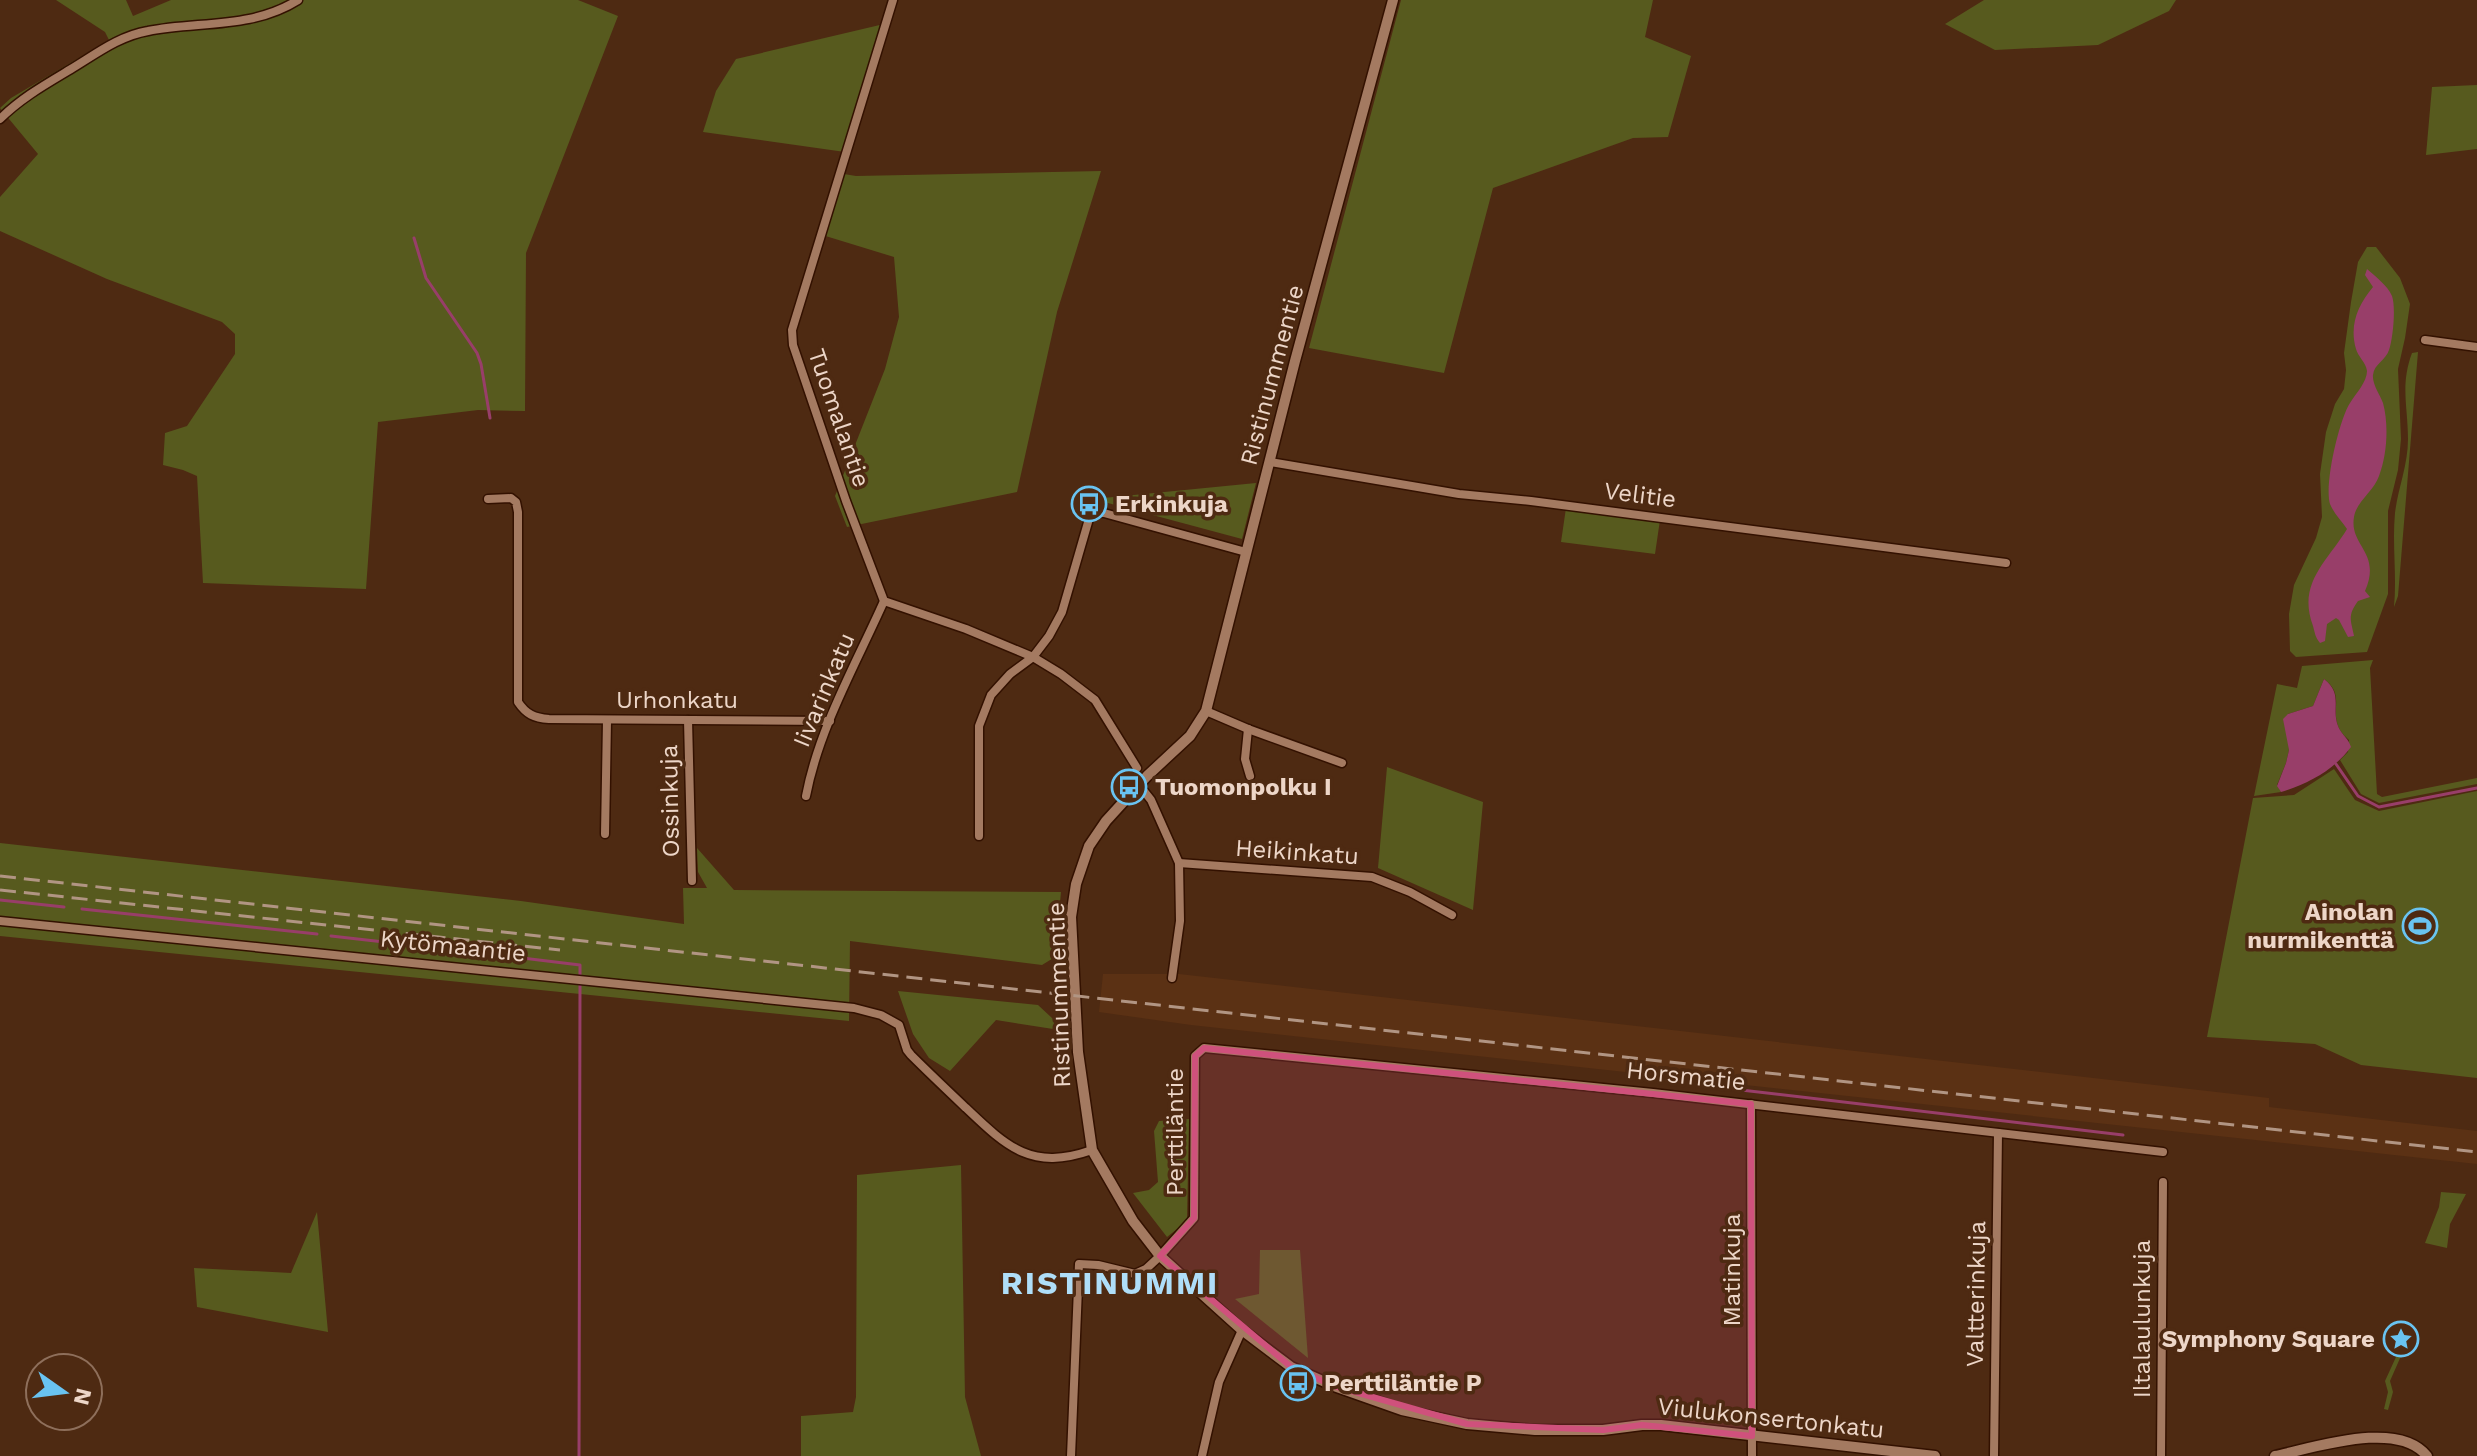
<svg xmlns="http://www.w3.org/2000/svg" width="2477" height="1456" font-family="'Work Sans',sans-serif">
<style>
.built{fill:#5b3114}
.green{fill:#575a1e}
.water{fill:#983e69}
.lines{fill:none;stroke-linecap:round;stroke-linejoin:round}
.stream{stroke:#983e69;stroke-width:3}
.minor-casing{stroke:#310;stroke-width:11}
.tertiary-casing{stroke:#310;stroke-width:13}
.minor{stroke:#a47a61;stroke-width:8}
.tertiary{stroke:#a47a61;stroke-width:10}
.rail{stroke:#b19583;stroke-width:3;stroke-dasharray:16 8;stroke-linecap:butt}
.marked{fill:#cf517c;fill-opacity:0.2;stroke:#cf517c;stroke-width:6;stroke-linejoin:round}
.labels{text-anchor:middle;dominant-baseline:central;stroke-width:7;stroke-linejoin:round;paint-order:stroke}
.street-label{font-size:24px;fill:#edd6c8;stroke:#4e2a12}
.poi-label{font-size:24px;font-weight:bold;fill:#edd6c8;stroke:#4e2a12;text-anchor:start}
.district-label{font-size:32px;font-weight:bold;letter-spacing:2px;fill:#afdef8;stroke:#4e2a12}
</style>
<rect width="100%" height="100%" fill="#4e2a12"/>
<!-- built -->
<path class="built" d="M1103,974H1179L2269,1098V1107L2477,1131V1164L1191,1025L1099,1012Z"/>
<!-- green -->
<g class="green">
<path d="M56,0H126L133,16L171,0H578L618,16L526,253L525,411L478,410L378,422L366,589L203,583L197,476L183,470L163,465L165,433L187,426L235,354V334L222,322L107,279L0,231V197L38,154L0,108L11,98L109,40L105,32Z"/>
<path d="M1401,0H1653L1645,37L1691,56L1668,137L1633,138L1493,188L1444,373L1309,348Z"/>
<path d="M1984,0H2176L2169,11L2098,45L1995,50L1945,24Z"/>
<path d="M884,24L845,152L703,132L716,91L736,59Z"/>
<path d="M2477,85V149L2426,155L2432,87Z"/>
<path d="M1101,171L1057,312L1017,492L847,527L835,496L885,369L899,317L894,257L819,234L838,173L856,176Z"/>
<path d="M2367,247H2376L2400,278L2410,304L2405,338L2398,369L2401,439L2398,470L2388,511V594L2367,652L2296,657L2290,651L2289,614L2294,585L2316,538L2322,517L2320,474L2326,432L2335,404L2344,389L2346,370L2344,353L2351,302L2358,262Z"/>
<path d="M2418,352L2398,596L2394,607C2397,576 2392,544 2395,513C2398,488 2408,465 2408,439C2408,407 2400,385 2412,353Z"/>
<path d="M1256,483L1242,539L1093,499Z"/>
<path d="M1566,508L1660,520L1655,554L1561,542Z"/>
<path d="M2373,660L2370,668L2377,794L2382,797L2477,778V784L2379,803L2361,794L2340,760L2348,752L2349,740C2346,737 2342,734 2340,730C2329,711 2346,695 2324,679L2313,706L2288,714L2289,750L2286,763L2277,785L2281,792L2254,796L2277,684L2297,688L2302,666Z"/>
<path d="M1387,767L1483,802L1473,910L1378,868Z"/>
<path d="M2334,769L2355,800L2379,811L2477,791V1078L2361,1065L2315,1044L2207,1037L2253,798L2294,795Z"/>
<path d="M0,843L521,901L684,924L683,888H707L698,872L697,848L734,890L1061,892L1055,957L1042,965L850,941L849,1021L0,936Z"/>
<path d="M898,991L1038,1005L1066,1031L996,1020L950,1071L929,1058L913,1034Z"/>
<path d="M1189,1119L1187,1221L1167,1237L1133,1193L1149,1190L1158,1182L1154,1131L1159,1121Z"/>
<path d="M961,1165L965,1397L981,1456H801V1416L853,1412L856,1397L857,1175Z"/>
<path d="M2441,1192L2466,1194L2450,1224L2447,1248L2425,1243L2439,1207Z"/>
<path d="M317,1212L328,1332L197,1307L194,1268L291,1273Z"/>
<path d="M1260,1250H1300L1308,1358L1235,1299L1259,1294Z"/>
<path d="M2390,1344L2401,1356L2390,1381L2393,1392L2388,1410L2384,1409L2388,1392L2385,1381L2396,1357L2386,1347Z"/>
</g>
<!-- water -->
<g class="water">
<path d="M2367,269C2375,276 2388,286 2392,296C2396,307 2393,339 2389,350C2386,360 2374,364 2373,375C2372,384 2380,395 2383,403C2389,425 2387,455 2379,476C2374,491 2356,502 2354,517C2349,546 2382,552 2365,591L2370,597L2358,601C2347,616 2351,620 2354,636L2348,637L2339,620L2336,618L2327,624L2325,641L2320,643C2315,637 2315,633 2313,626C2297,583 2327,562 2347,529C2342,521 2334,514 2330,504C2324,485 2339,420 2350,403C2356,393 2367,382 2367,371C2366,362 2358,357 2356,349C2349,325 2358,305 2373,287L2365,275Z"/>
<path d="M2324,679C2345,695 2329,711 2340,730C2344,737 2348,738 2351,747C2334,770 2308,784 2281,792L2277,786L2286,763L2289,750L2283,719L2288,714L2313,706Z"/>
</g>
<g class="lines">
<!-- stream -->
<g class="stream">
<path d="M414,238L426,278L477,353L481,364L490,418"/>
<path d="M2336,764L2358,796L2379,807L2477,788"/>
<path d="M0,900L64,907"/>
<path d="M82,909L317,934"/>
<path d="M331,936L393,943"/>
<path d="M406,944L580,965V975"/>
<path d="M1692,1082L1741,1090L2123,1135"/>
<path d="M579,1456L580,983"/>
</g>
<!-- minor casing -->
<g class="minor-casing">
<g id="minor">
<path d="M893,0L792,330L793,345L846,501L884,601L966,629L1033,657L1061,674L1095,700L1137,768"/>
<path d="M0,119C21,98 46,84 71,69C96,54 119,36 148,31C199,21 252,29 298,0"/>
<path d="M2425,340L2477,347"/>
<path d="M1270,462L1459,494L1531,501L2006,563"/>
<path d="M488,499L511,498L516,502L518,512V702C526,714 534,718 549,719L830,721"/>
<path d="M1206,711L1248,729L1342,763"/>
<path d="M688,720L692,881"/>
<path d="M1248,729L1245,759L1250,776"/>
<path d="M1139,785L1151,800L1179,863L1180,921L1172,978"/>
<path d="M806,796C819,728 856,664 884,601"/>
<path d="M605,834L607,721"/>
<path d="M979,836V726L991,695L1010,674L1033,657L1049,636L1062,612L1091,512L1104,513L1246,552"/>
<path d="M1179,863L1372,877L1410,892L1452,915"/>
<path d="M0,921L854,1008L881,1015L899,1025L907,1050L911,1055C929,1073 947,1090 966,1108C1008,1148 1032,1171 1092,1150"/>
<path d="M1751,1104L1752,1456"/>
<path d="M1071,1456L1079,1264L1098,1265L1135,1274L1146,1269L1160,1256L1194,1218L1195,1056L1204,1048L1653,1093L2163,1152"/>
<path d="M1202,1456L1219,1382L1242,1330"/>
<path d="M1994,1456L1998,1133"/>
<path d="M2161,1456L2163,1182"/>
</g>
</g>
<!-- tertiary casing -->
<g class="tertiary-casing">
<g id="tertiary">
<path d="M1393,0L1295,361L1206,711L1190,736L1147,776L1106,821L1089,846L1076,884L1071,917L1078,1052L1092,1150L1133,1221L1160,1256L1242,1330L1291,1367L1334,1386L1402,1410L1467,1424L1535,1430H1603L1642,1425H1661L1935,1456"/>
<path d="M2275,1456C2314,1448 2398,1419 2427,1456"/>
</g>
</g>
<!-- minor -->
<use href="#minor" class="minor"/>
<!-- tertiary -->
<use href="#tertiary" class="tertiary"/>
<!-- rail -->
<g class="rail">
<path d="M0,876L2477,1152"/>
<path d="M0,890L560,950"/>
</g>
</g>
<!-- marked area -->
<path class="marked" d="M1204,1048L1751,1104L1752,1436L1642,1425L1603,1430L1467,1424L1334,1386L1291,1367L1160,1256L1194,1218L1195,1056Z"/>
<!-- icons -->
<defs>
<g id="bus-ring" transform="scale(1.8)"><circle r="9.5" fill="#4e2a12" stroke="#69c3f1" stroke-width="1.5"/><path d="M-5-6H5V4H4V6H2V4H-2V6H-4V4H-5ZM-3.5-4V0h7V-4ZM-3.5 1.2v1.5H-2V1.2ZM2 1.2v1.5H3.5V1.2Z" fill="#69c3f1"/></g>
<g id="stadium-ring" transform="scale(1.8)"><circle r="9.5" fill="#4e2a12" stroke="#69c3f1" stroke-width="1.5"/><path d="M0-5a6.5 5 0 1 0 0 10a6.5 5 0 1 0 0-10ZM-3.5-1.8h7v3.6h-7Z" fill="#69c3f1"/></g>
<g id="sight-ring" transform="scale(1.8)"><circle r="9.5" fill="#4e2a12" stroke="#69c3f1" stroke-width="1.5"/><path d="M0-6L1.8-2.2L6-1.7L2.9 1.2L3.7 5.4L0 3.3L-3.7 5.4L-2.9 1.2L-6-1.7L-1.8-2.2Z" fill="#69c3f1"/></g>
</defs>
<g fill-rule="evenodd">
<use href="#bus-ring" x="1089" y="504"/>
<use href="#bus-ring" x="1129" y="787"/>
<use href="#stadium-ring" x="2420" y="926"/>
<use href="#sight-ring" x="2401" y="1339"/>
<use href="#bus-ring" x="1298" y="1383"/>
</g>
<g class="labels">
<!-- street labels -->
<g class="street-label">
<text transform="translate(1272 375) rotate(-75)">Ristinummentie</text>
<text transform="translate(839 418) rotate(71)">Tuomalantie</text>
<text transform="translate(1640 495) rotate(7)">Velitie</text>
<text transform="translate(824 690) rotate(-67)">Iivarinkatu</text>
<text x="677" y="700">Urhonkatu</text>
<text transform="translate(670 801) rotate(-91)">Ossinkuja</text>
<text transform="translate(1297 852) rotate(4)">Heikinkatu</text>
<text transform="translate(453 946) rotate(6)">Kytömaantie</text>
<text transform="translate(1059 995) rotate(-92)">Ristinummentie</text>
<text transform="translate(1686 1076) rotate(6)">Horsmatie</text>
<text transform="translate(1175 1132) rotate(-90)">Perttiläntie</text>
<text transform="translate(1732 1270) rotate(-90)">Matinkuja</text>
<text transform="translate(1976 1294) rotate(-89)">Valtterinkuja</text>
<text transform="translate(2142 1319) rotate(-90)">Iltalaulunkuja</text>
<text transform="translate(1771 1418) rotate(6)">Viulukonsertonkatu</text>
</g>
<!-- poi labels -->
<g class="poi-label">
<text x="1115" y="504">Erkinkuja</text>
<text x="1155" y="787">Tuomonpolku I</text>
<text x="2394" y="912" text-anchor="end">Ainolan<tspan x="2394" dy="28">nurmikenttä</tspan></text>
<text x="2375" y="1339" text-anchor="end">Symphony Square</text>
<text x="1324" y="1383">Perttiläntie P</text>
</g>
<!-- district labels -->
<g class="district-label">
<text x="1110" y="1283">RISTINUMMI</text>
</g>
</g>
<!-- north arrow -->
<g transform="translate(64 1392) rotate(104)"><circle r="38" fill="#4e2a12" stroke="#8e6f5b" stroke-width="2"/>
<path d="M0-6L14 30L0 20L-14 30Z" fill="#69c3f1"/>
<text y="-12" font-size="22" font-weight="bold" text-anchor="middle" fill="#edd6c8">N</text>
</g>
</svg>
